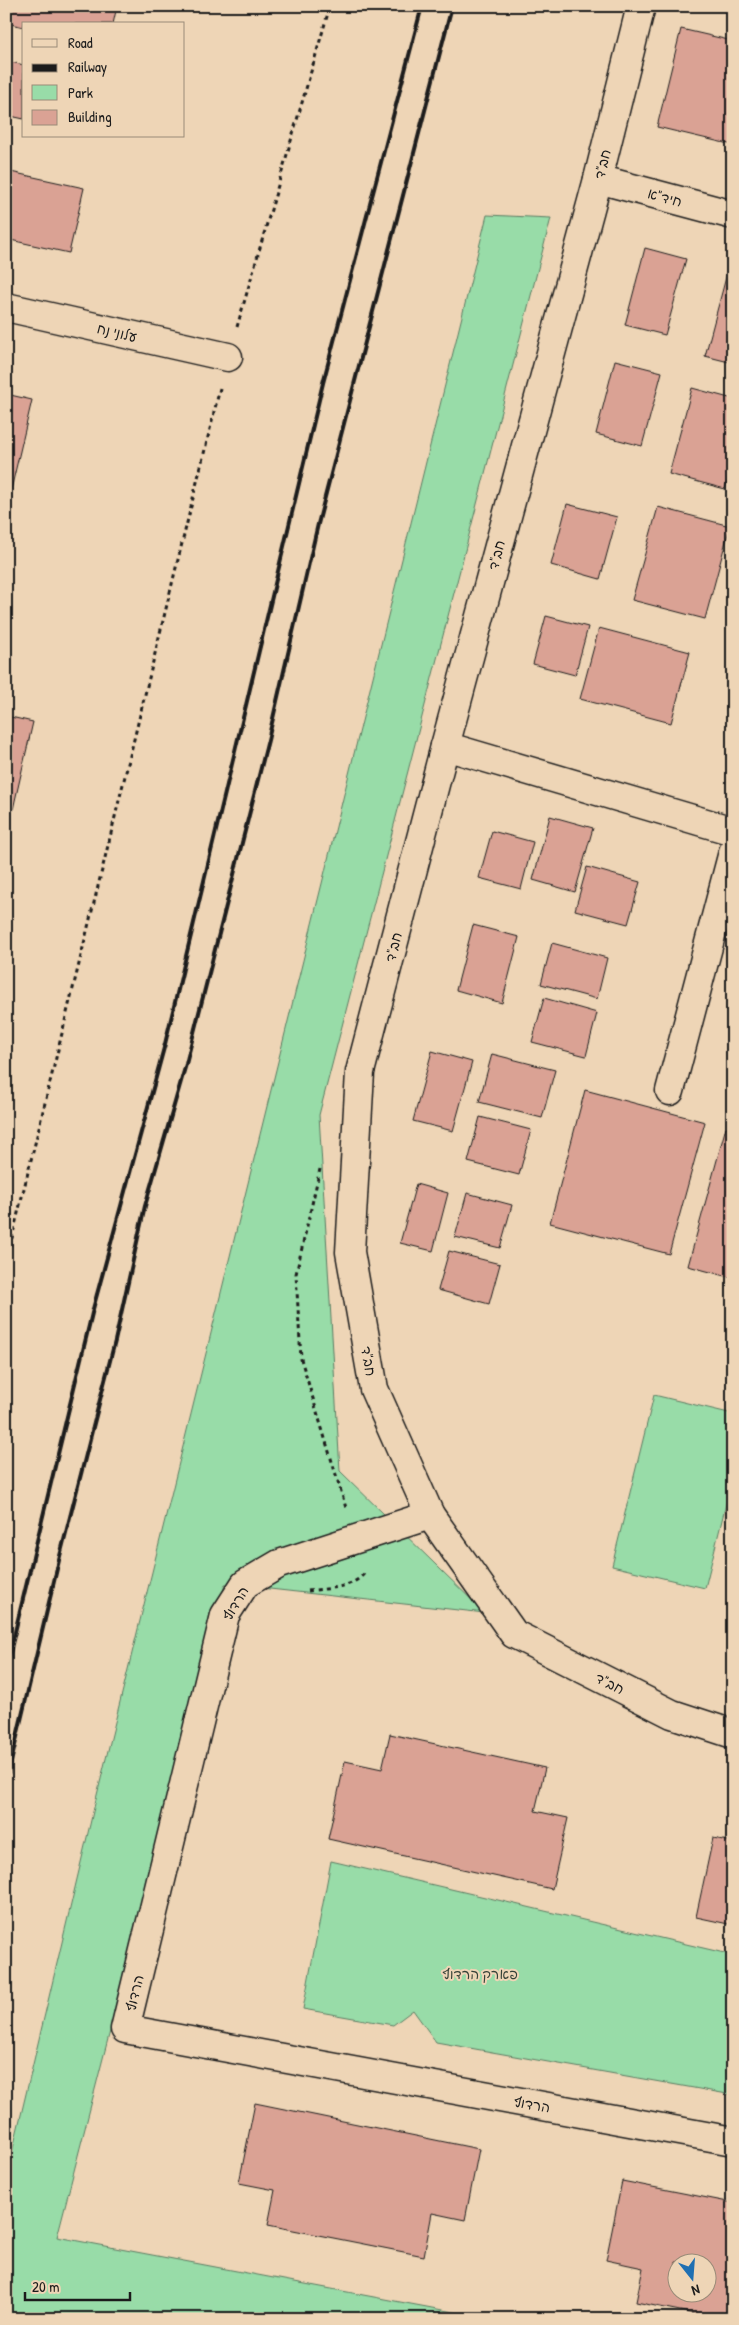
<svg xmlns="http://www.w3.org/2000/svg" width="739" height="2325" font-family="'Patrick Hand','Playpen Sans Hebrew',sans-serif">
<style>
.green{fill:#98dca8;stroke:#5a7c62}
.building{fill:#daa294;stroke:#1c1c1c;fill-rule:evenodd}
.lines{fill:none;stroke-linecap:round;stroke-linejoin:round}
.minor-casing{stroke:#1c1c1c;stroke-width:31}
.path{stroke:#1c1c1c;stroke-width:3;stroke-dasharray:4 4;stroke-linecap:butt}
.minor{stroke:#eed5b6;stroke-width:28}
.rail{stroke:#1c1c1c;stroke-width:4}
.labels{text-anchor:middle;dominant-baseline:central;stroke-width:4;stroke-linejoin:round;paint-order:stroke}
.street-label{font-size:14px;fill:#1c1c1c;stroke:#eed5b6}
.park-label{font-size:14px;fill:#354238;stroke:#eed5b6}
</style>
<rect width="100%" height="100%" fill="#eed5b6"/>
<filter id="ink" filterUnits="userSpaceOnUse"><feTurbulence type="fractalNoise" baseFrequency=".02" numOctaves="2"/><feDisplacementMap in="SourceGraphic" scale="10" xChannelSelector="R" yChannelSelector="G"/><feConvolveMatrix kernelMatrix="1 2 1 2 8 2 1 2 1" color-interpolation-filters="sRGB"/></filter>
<g filter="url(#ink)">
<!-- green -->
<g class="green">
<path d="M487,215L551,218L319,1115L340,1471L485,1613L225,1584L57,2237L490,2319H6V2178L97,1795Z"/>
<path d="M654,1395L733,1414V1476L705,1588L612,1566Z"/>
<path d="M331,1861L733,1955V2095L436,2042L413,2010L393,2025L303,2009Z"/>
</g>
<!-- building -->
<g class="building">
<path d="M6,6H117L113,24H24V27L6,23Z"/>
<path d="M681,29L733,41V145L657,127Z"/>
<path d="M6,61L24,65V119L6,115Z"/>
<path d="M6,171L84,188L69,253L6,239Z"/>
<path d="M645,248L686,259L665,335L625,325Z"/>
<path d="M729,266L733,267V363L705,356Z"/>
<path d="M615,360L662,372L642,446L596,434Z"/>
<path d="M692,388L733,399V461L725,489L669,474Z"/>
<path d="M6,394L32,400L6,511Z"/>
<path d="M567,504L617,517L600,579L551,565Z"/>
<path d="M658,507L730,526L705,619L632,600Z"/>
<path d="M546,616L588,627L575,675L533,664Z"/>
<path d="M599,628L690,652L671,723L580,699Z"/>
<path d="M6,716L33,722L6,840Z"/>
<path d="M550,816L593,828L575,892L533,880Z"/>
<path d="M492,831L533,842L521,889L479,878Z"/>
<path d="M587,867L640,882L628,924L575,910Z"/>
<path d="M473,925L519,937L502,1003L456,990Z"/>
<path d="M552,943L607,958L597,999L541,984Z"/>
<path d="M544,998L597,1013L586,1056L532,1042Z"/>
<path d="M432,1051L472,1062L453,1131L413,1121Z"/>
<path d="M492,1054L555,1070L542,1118L479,1102Z"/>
<path d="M585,1090L705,1122L669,1254L550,1223Z"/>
<path d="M480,1117L531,1130L519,1175L468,1162Z"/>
<path d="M726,1127L733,1129V1278L688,1266Z"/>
<path d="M416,1184L448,1193L433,1251L400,1243Z"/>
<path d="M467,1193L512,1205L500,1248L455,1237Z"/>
<path d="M449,1251L500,1264L489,1304L438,1290Z"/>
<path d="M390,1734L545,1768L535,1811L568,1818L552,1889L328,1839L345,1761L382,1769Z"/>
<path d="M713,1838L733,1842V1925L696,1917Z"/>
<path d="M255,2103L479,2149L465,2220L432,2213L424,2256L268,2225L275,2190L239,2183Z"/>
<path d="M622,2181L733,2203V2319H719L636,2302L643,2268L606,2260ZM676,2262H706V2292H676Z"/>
</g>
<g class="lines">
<!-- minor casing -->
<g class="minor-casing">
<g id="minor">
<path d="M641,6L598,179L445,746L360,1072L350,1252L374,1389L430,1515L514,1634L672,1714L733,1734"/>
<path d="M598,179L733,215"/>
<path d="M6,307L228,357"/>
<path d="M445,746L733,831"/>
<path d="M670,1091L733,852"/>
<path d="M430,1515L279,1564L245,1584L225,1615L125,2029L733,2141"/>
</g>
</g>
<!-- path -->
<g class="path">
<path d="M237,327L330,6"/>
<path d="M320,1169L296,1274L301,1359L346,1508"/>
<path d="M6,1262L220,388"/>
<path d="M308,1591C328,1588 354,1589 366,1571"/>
</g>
<!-- minor -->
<use href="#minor" class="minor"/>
<!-- rail -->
<g class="rail">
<path d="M6,1669L93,1309L165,1044L323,383L422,6"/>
<path d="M6,1783L60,1556L115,1341L145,1206L186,1064L268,740L318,524L452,6"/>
</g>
</g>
</g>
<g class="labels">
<!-- street labels -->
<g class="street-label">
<text transform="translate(602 164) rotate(-76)">חב"ד</text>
<text transform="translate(665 197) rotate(15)">חיד"א</text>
<text transform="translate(117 332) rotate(13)">עלוני נח</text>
<text transform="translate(496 555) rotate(-75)">חב"ד</text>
<text transform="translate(393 947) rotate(-75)">חב"ד</text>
<text transform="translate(369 1361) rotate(80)">חב"ד</text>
<text transform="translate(235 1603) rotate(-59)">הרדוף</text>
<text transform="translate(610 1683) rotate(27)">חב"ד</text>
<text transform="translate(134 1993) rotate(-76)">הרדוף</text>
<text transform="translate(532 2104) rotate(10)">הרדוף</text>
</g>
<!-- park labels -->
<g class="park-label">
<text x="480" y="1973">פארק הרדוף</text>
</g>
</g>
<!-- margin -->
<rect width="739" height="2325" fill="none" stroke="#eed5b6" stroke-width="25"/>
<rect x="12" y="12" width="714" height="2300" fill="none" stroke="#1c1c1c" stroke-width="2" filter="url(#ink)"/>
<!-- legend -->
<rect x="22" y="22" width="162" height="115" fill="#eed5b6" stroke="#9a8b78"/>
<rect x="32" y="39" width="25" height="8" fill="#eed5b6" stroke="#9a8b78"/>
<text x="68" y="48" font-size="15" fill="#1c1c1c">Road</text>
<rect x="32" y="64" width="25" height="8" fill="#1c1c1c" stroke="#9a8b78"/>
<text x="68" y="72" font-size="15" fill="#1c1c1c">Railway</text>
<rect x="32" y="85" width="25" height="15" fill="#98dca8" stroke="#9a8b78"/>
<text x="68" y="98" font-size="15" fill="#1c1c1c">Park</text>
<rect x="32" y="110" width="25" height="15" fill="#daa294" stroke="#9a8b78"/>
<text x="68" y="122" font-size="15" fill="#1c1c1c">Building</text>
<!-- north arrow -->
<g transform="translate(692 2278) rotate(163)"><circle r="24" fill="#eed5b6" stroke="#9a8b78"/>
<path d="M0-4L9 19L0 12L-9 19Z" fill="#1f6fb2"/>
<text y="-8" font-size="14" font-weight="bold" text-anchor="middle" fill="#1c1c1c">N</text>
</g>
<!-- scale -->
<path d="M25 2292v8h105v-8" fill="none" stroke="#1c1c1c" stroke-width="2.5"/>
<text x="32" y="2292" font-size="15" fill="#1c1c1c" stroke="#eed5b6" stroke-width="4" paint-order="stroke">20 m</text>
</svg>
